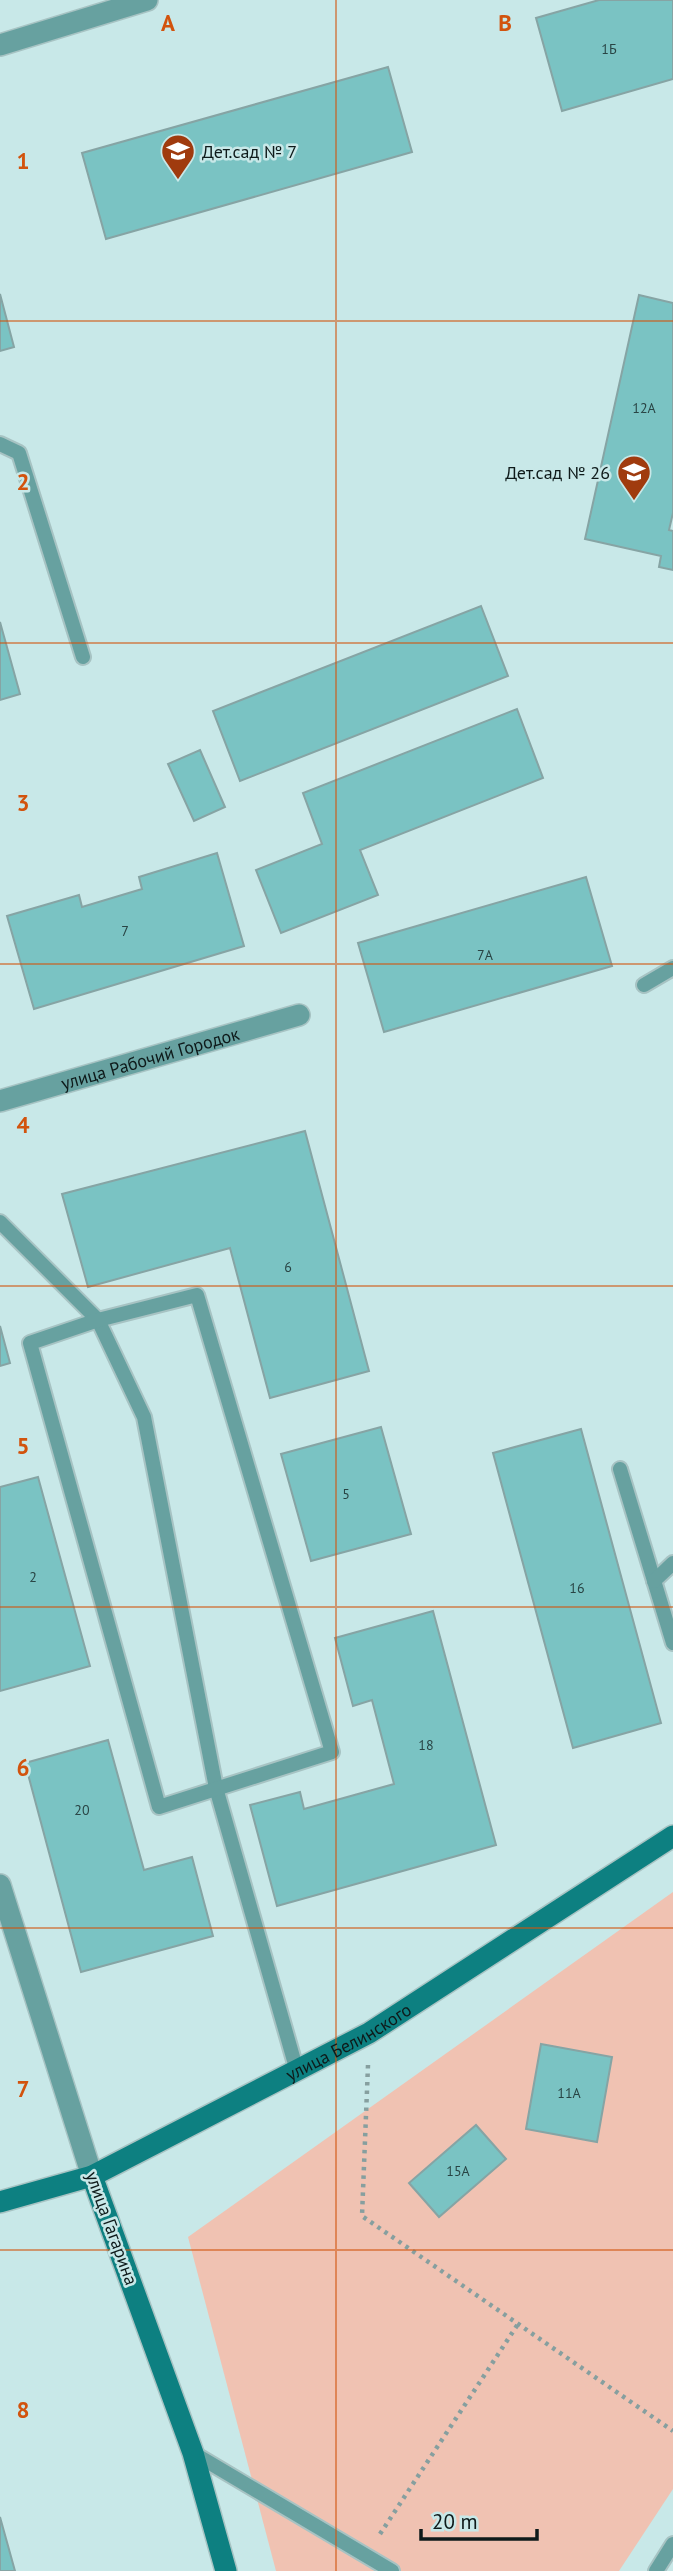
<svg xmlns="http://www.w3.org/2000/svg" width="673" height="2571" font-family="'PT Sans',sans-serif">
<style>
.green{fill:#f0c2b2}
.building{fill:#7ac3c3;stroke:#86a4a4;stroke-width:2}
.lines{fill:none;stroke-linecap:round;stroke-linejoin:round}
.lane-casing{stroke:#a7c3c3;stroke-width:18}
.street-casing{stroke:#a7c3c3;stroke-width:24}
.secondary-casing{stroke:#a7c3c3;stroke-width:24}
.path{stroke:#869f9f;stroke-width:4.5;stroke-dasharray:3.5 5;stroke-linecap:butt}
.lane{stroke:#67a1a0;stroke-width:14}
.street{stroke:#67a1a0;stroke-width:21}
.secondary{stroke:#0d8081;stroke-width:21}
.grid{fill:none;stroke:#d2530d;stroke-width:2;stroke-opacity:0.55}
.labels{text-anchor:middle;dominant-baseline:central;stroke-width:5;stroke-linejoin:round;paint-order:stroke}
.number-label{font-size:14px;fill:#294444}
.poi-label{font-size:18px;fill:#0e1a1a;stroke:#c8e8e8;text-anchor:start}
.street-label{font-size:18px;fill:#0e1a1a;stroke:#c8e8e8}
.grid-label{font-size:23px;text-anchor:middle;font-weight:bold;fill:#d2530d;stroke:#c8e8e8;stroke-width:5;stroke-linejoin:round;paint-order:stroke}
</style>
<rect width="100%" height="100%" fill="#c8e8e8"/>
<!-- green -->
<path class="green" d="M673,1892V2489L619,2571H276L188,2237Z"/>
<!-- building -->
<g class="building">
<path d="M599,0H673V79L562,111L536,18Z"/>
<path d="M388,67L412,152L106,239L82,153Z"/>
<path d="M0,294L14,347L0,351Z"/>
<path d="M639,295L673,303V513L669,530L673,531V570L659,567L661,556L585,539Z"/>
<path d="M481,606L508,676L240,781L213,711Z"/>
<path d="M0,622L20,694L0,700Z"/>
<path d="M517,709L543,778L360,850L378,895L281,933L256,870L322,844L303,793Z"/>
<path d="M200,750L225,807L194,821L168,764Z"/>
<path d="M217,853L244,946L34,1009L7,916L79,895L82,907L142,889L139,877Z"/>
<path d="M586,877L612,966L384,1032L358,943Z"/>
<path d="M305,1131L369,1371L270,1398L230,1248L88,1287L62,1194Z"/>
<path d="M0,1326L10,1363L0,1366Z"/>
<path d="M381,1427L411,1534L311,1561L281,1454Z"/>
<path d="M581,1429L661,1723L573,1748L493,1453Z"/>
<path d="M38,1477L90,1666L0,1691V1487Z"/>
<path d="M433,1611L496,1845L277,1906L250,1805L300,1792L304,1809L394,1784L372,1700L353,1706L335,1638Z"/>
<path d="M108,1740L144,1870L192,1857L213,1936L81,1972L25,1763Z"/>
<path d="M541,2044L612,2057L597,2142L526,2129Z"/>
<path d="M476,2125L506,2159L439,2217L409,2183Z"/>
<path d="M0,2517L15,2571H0Z"/>
</g>
<g class="lines">
<!-- lane casing -->
<g class="lane-casing">
<g id="lane">
<path d="M0,444L19,453L83,657"/>
<path d="M644,985L673,968"/>
<path d="M0,1222L98,1320L144,1417L216,1788L297,2071"/>
<path d="M197,1295L332,1752L159,1807L30,1343L98,1320Z"/>
<path d="M620,1469L673,1643"/>
<path d="M654,1581L673,1563"/>
<path d="M193,2453L392,2571"/>
<path d="M656,2571L673,2544"/>
</g>
</g>
<!-- street casing -->
<g class="street-casing">
<g id="street">
<path d="M0,45L147,0"/>
<path id="s1" d="M0,1101L299,1015"/>
<path d="M0,1885L92,2176"/>
</g>
</g>
<!-- secondary casing -->
<g class="secondary-casing">
<g id="secondary">
<path d="M92,2176L193,2453L226,2571"/>
<path id="s2" d="M0,2202L92,2176L369,2033L673,1836"/>
</g>
</g>
<!-- path -->
<g class="path">
<path d="M368,2065L362,2216L673,2431"/>
<path d="M380,2534L518,2324"/>
</g>
<!-- lane -->
<use href="#lane" class="lane"/>
<!-- street -->
<use href="#street" class="street"/>
<!-- secondary -->
<use href="#secondary" class="secondary"/>
</g>
<!-- grid -->
<path class="grid" d="M336,0V2571M0,321H673M0,643H673M0,964H673M0,1286H673M0,1607H673M0,1928H673M0,2250H673"/>
<!-- icons -->
<defs>
<g id="school-pin" transform="scale(1.75)"><path d="M0 17L-7.5 6A9.5 9.5 0 1 1 7.5 6Z" fill="#a03b0e" stroke="#c8e8e8"/><path d="M0-5L7-2L0 1L-7-2ZM-4 1L0 2.5L4 1V4Q0 6-4 4Z" fill="#fff"/></g>
</defs>
<g fill-rule="evenodd">
<use href="#school-pin" x="178" y="151"/>
<use href="#school-pin" x="634" y="472"/>
</g>
<g class="labels">
<!-- number labels -->
<g class="number-label">
<text x="609" y="49">1Б</text>
<text x="644" y="408">12А</text>
<text x="125" y="931">7</text>
<text x="485" y="955">7А</text>
<text x="288" y="1267">6</text>
<text x="346" y="1494">5</text>
<text x="33" y="1577">2</text>
<text x="577" y="1588">16</text>
<text x="426" y="1745">18</text>
<text x="82" y="1810">20</text>
<text x="569" y="2093">11А</text>
<text x="458" y="2171">15А</text>
</g>
<!-- poi labels -->
<g class="poi-label">
<text x="202" y="151">Дет.сад № 7</text>
<text x="610" y="472" text-anchor="end">Дет.сад № 26</text>
</g>
<!-- street labels -->
<g class="street-label">
<text stroke="none"><textPath href="#s1" startOffset="156">улица Рабочий Городок</textPath></text>
<text stroke="none"><textPath href="#s2" startOffset="385">улица Белинского</textPath></text>
<text transform="translate(112 2228) rotate(70)">улица Гагарина</text>
</g>
</g>
<g class="grid-label">
<text x="168" y="31">A</text>
<text x="505" y="31">B</text>
<text x="23" y="169">1</text>
<text x="23" y="490">2</text>
<text x="23" y="811">3</text>
<text x="23" y="1133">4</text>
<text x="23" y="1454">5</text>
<text x="23" y="1776">6</text>
<text x="23" y="2097">7</text>
<text x="23" y="2418">8</text>
</g>
<!-- scale -->
<path d="M421 2529v10h116v-10" fill="none" stroke="#0e1a1a" stroke-width="3.5"/>
<text x="432" y="2529" font-size="21" fill="#0e1a1a" stroke="#c8e8e8" stroke-width="5" paint-order="stroke">20 m</text>
</svg>
